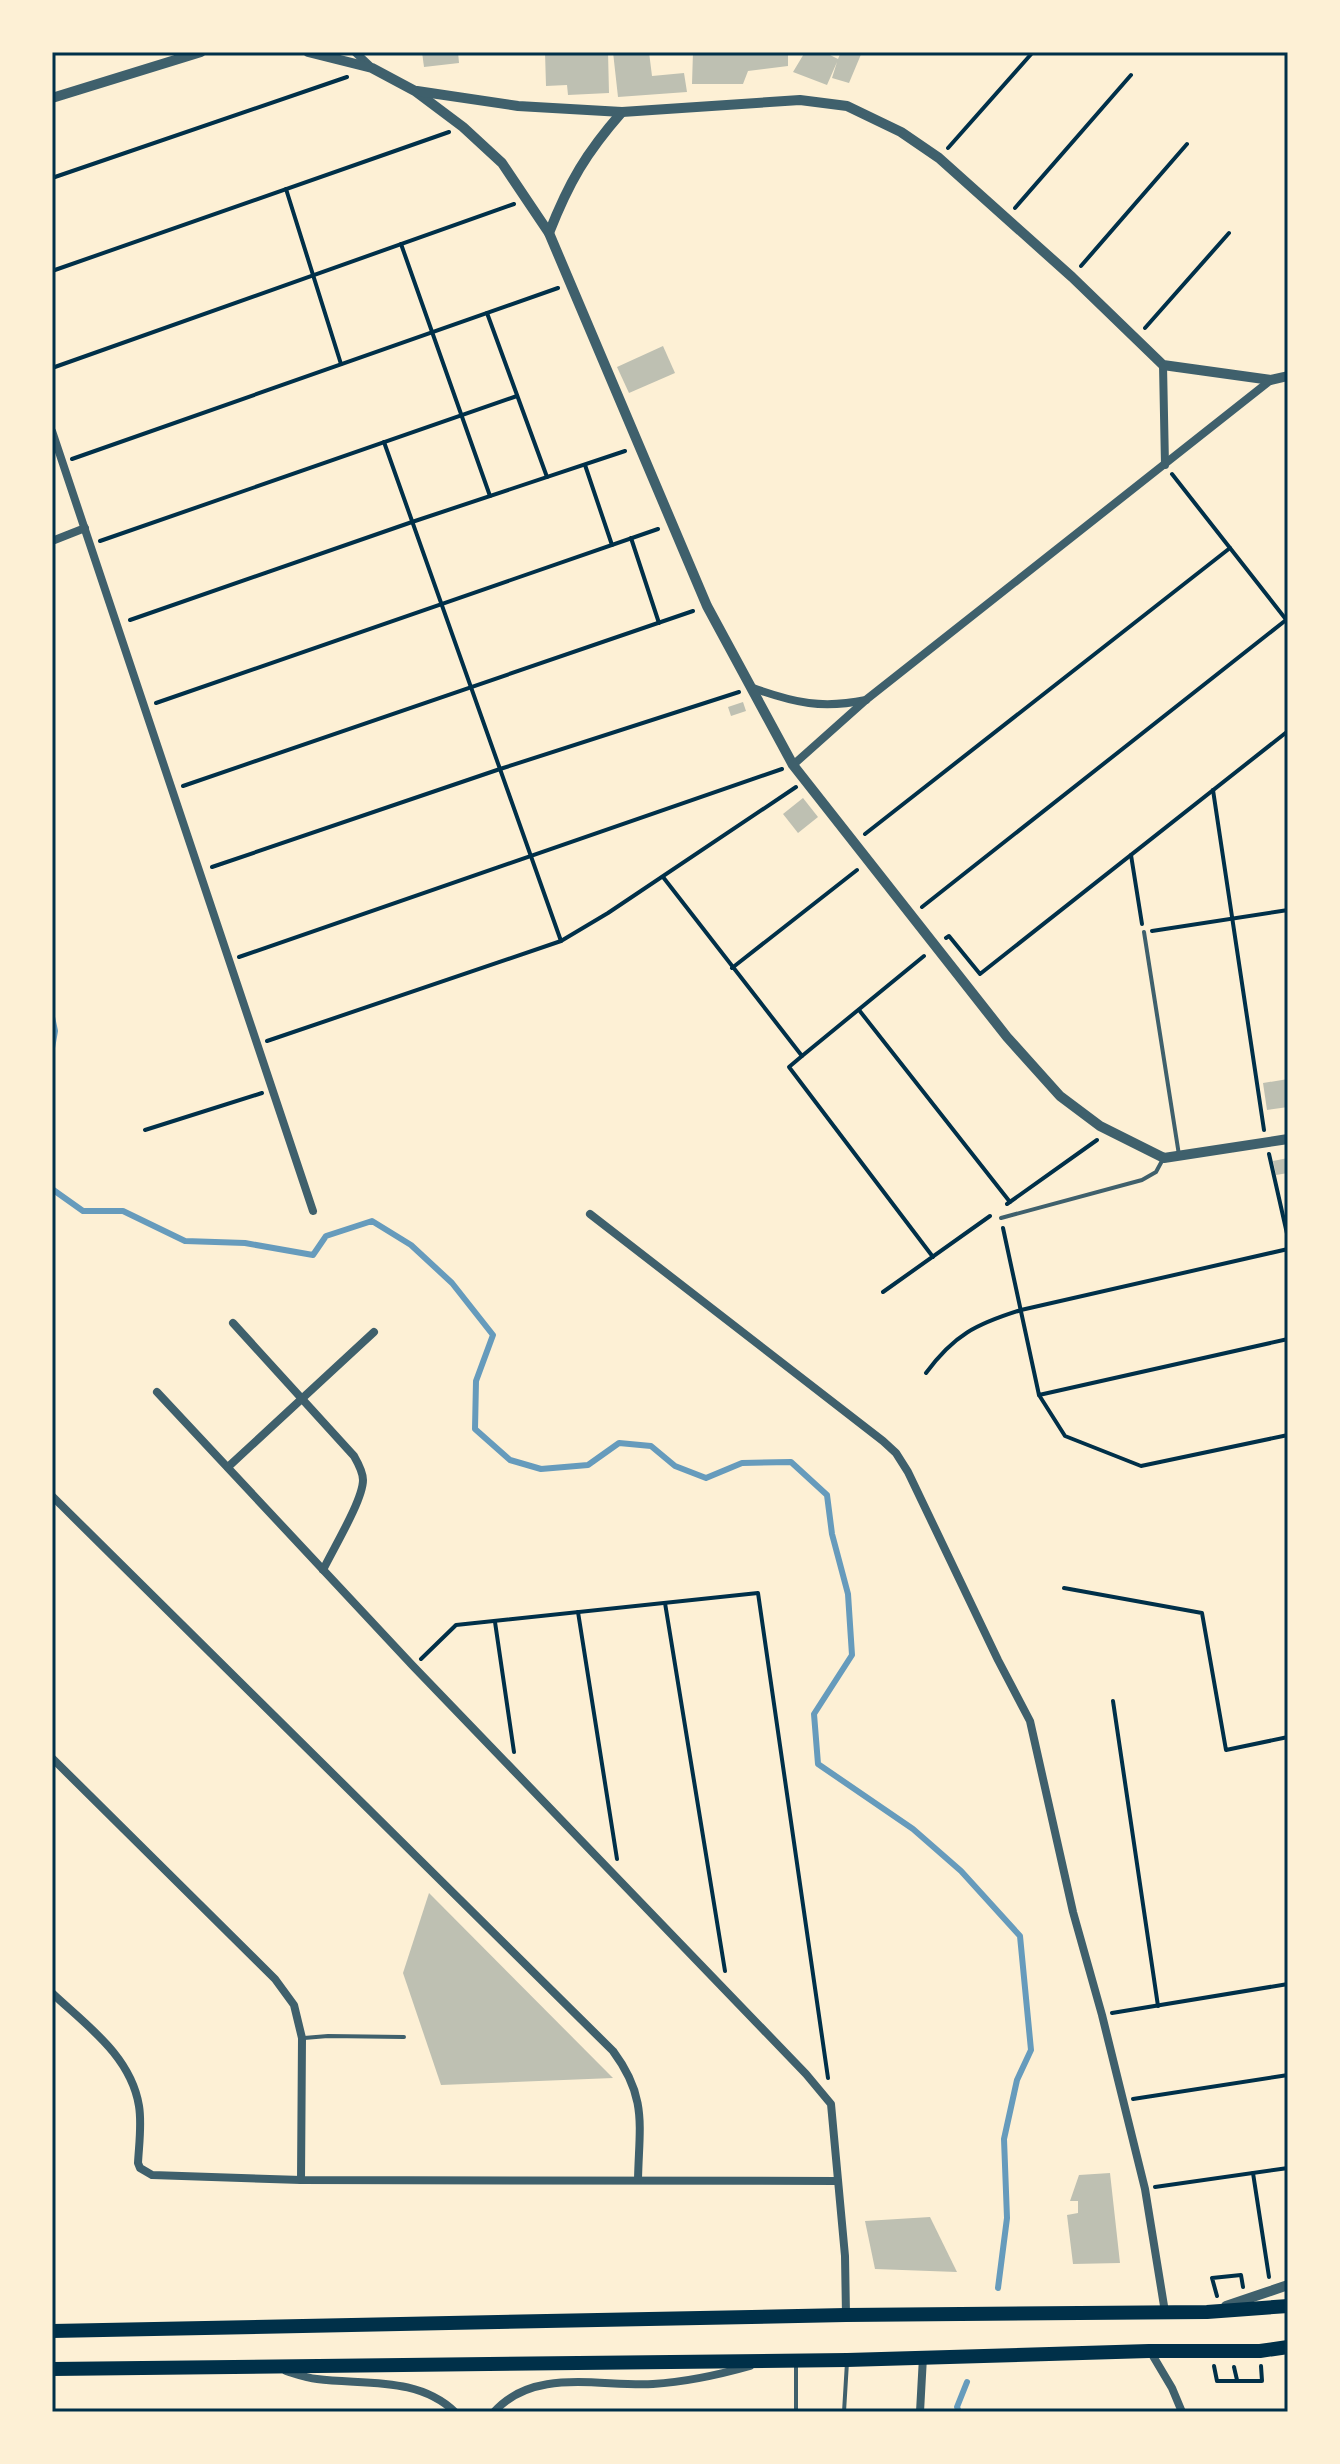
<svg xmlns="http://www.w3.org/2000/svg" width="1340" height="2464" font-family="'PT Sans Narrow',sans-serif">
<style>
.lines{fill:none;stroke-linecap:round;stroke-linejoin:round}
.stream{stroke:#669bbc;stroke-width:6}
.building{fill:#bec0b2}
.path{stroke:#003049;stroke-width:4}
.service{stroke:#3f606c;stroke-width:4}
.minor{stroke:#3f606c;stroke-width:8}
.tertiary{stroke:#3f606c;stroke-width:10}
.trunk{stroke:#003049;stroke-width:14}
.neatline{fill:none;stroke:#003049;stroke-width:3}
</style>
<rect width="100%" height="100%" fill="#fdf0d5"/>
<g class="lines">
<!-- stream -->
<g class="stream">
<path d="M52,1017L55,1031L52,1048"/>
<path d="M52,1189L83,1211H123L185,1241L245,1243L313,1255L326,1236L372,1221L411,1245L452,1283L493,1335L476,1381L475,1429L510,1460L541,1469L588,1465L619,1443L651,1446L675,1466L706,1478L742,1463L791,1462L827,1495L832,1534L848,1594L852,1655L814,1714L818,1764L913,1829L961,1871L1020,1936L1031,2050L1017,2080L1004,2139L1007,2218L998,2288"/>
<path d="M959,2412L957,2407L967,2382"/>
</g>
</g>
<!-- building -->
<g class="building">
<path d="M422,52H458L459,63L424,67Z"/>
<path d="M545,52H608L609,93L568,95L567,85L546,86Z"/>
<path d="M613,52H649L652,76L684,73L687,92L618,97Z"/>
<path d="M693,52H788V66L748,71L743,84H692Z"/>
<path d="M805,52H824L838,59L841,52H862L849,83L832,78L837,62L827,85L793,72Z"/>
<path d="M663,346L675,373L629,393L617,367Z"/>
<path d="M743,702L746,711L731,716L728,707Z"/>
<path d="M803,798L818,817L798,833L783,814Z"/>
<path d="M1288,1079V1107L1267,1110L1263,1083Z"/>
<path d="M1288,1158V1173L1276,1175L1273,1161Z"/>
<path d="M429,1893L613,2078L441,2085L403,1973Z"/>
<path d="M1110,2173L1120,2263L1073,2264L1067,2215L1078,2213V2201H1070L1079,2175Z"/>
<path d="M930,2217L957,2272L875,2269L865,2221Z"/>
</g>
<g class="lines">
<!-- path -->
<g class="path">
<path d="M948,148L1033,52"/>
<path d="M52,178L347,77"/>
<path d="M286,189L341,364"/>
<path d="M1015,208L1131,75"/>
<path d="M401,244L490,496"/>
<path d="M1081,266L1187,144"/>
<path d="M52,271L449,132"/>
<path d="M487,313L547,477"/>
<path d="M1145,328L1229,233"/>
<path d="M52,368L514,204"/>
<path d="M384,442L561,941"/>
<path d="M72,459L558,288"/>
<path d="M585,465L612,545"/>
<path d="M1172,474L1288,622"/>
<path d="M631,538L659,623"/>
<path d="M100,541L517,396"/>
<path d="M130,620L412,522L625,451"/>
<path d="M156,703L658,529"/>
<path d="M183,786L693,611"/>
<path d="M1213,790L1264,1130"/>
<path d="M865,834L1230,548"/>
<path d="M1131,855L1142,924"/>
<path d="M212,867L500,769L739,692"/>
<path d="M663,877L802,1056L924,956"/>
<path d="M922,907L1286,620"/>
<path d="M1152,931L1288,910"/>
<path d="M946,938L949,936L980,974L1288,731"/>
<path d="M239,957L782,769"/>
<path d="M732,968L857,870"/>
<path d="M859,1010L1010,1202"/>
<path d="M267,1041L561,941L608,913L796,787"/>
<path d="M802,1056L789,1067L933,1257"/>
<path d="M145,1130L262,1093"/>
<path d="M1269,1154L1288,1238"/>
<path d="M1007,1204L1097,1140"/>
<path d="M1003,1228L1039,1395L1288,1339"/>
<path d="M883,1292L990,1216"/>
<path d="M926,1373C954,1335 976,1324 1021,1310L1288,1249"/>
<path d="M1039,1395L1065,1436L1141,1466L1288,1435"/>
<path d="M1064,1588L1202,1613L1226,1750L1288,1737"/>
<path d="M665,1603L725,1971"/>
<path d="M578,1612L617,1859"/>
<path d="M495,1622L514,1752"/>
<path d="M421,1659L456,1625L758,1593L828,2078"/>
<path d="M1113,1701L1158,2006"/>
<path d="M1112,2013L1288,1984"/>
<path d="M1133,2099L1288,2075"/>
<path d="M1253,2173L1269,2277"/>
<path d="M1155,2187L1288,2168"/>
<path d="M1217,2296L1212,2278L1241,2275L1243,2287"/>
<path d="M1214,2366L1217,2381H1262L1261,2366"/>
<path d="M1234,2367L1237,2380"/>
</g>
<!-- service -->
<g class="service">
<path d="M1144,932L1179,1155"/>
<path d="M1001,1218L1142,1180L1156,1172L1163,1159"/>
<path d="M304,2038L328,2036L404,2037"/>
<path d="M796,2412V2363"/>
<path d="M844,2412L847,2362"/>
</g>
<!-- minor -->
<g class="minor">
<path d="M355,52L372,68"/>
<path d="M1163,365L1165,465"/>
<path d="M52,431L313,1211"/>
<path d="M52,541L85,528"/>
<path d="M753,688C795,703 822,709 866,700"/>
<path d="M793,765L867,699L1271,380"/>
<path d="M590,1214L883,1441L896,1453L908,1472L998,1660L1030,1721L1073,1912L1102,2015L1145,2189L1165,2312"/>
<path d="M233,1323L354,1456C358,1463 363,1472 363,1480C363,1500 333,1549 323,1570"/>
<path d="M157,1392L413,1666L806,2074L831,2104L845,2256L846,2315"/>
<path d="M228,1467L374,1332"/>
<path d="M52,1496L613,2051C648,2098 639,2126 638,2180"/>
<path d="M52,1758L275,1979L294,2005L302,2038L301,2180"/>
<path d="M52,1993C86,2025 131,2056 139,2106C142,2124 139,2144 138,2163L140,2168L152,2175L301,2180L837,2181"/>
<path d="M1150,2351L1172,2388L1182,2412"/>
<path d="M286,2371C296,2374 306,2378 317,2379C364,2385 418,2376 455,2412"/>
<path d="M494,2412C534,2367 600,2387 653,2384C686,2382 718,2375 750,2366"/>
<path d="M920,2412L923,2357"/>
</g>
<!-- tertiary -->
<g class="tertiary">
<path d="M308,52L372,68L415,91L463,127L502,163L549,233L707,606L793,765L1007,1037L1060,1096L1100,1126L1164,1158L1288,1139"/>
<path d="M417,91L518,106L622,112L800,100L847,106L901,132L939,158L1072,277L1163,365L1271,380L1288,376"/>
<path d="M52,98L201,52"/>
<path d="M549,233C569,182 586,153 622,112"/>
<path d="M1226,2306L1288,2285"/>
</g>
<!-- trunk -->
<g class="trunk">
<path d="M52,2331L846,2315L1207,2312L1288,2306"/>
<path d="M52,2369L847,2360L1149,2351H1260L1288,2347"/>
</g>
</g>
<!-- border -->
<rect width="1340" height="2464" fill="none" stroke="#fdf0d5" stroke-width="108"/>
<rect x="54" y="54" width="1232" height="2356" class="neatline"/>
</svg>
